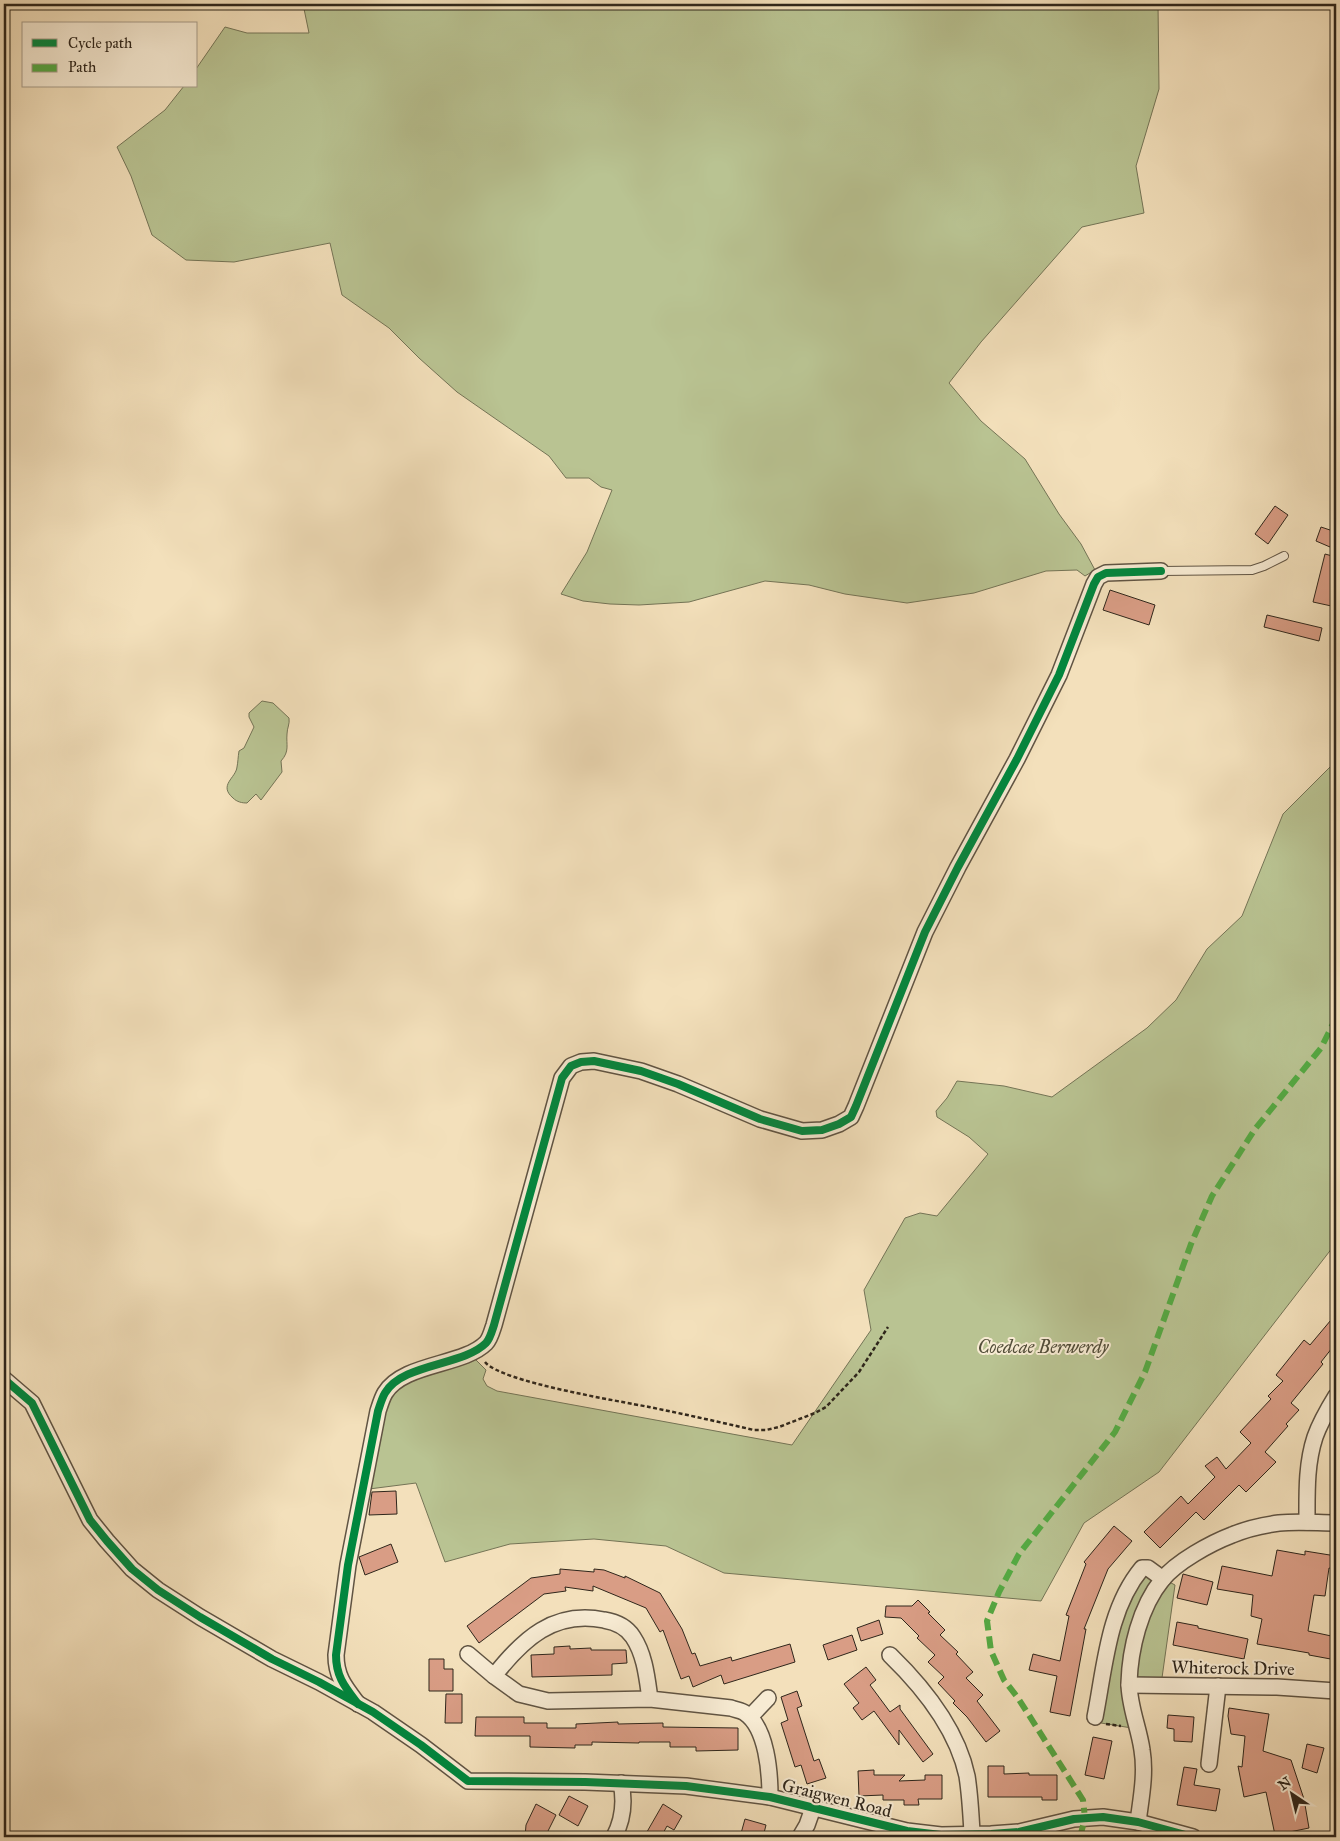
<svg xmlns="http://www.w3.org/2000/svg" width="1340" height="1841" font-family="'IM FELL Great Primer',serif">
<style>
.green{fill:#b9c392;stroke:#747456}
.building{fill:#d99d85;stroke:#2f261b}
.lines{fill:none;stroke-linecap:round;stroke-linejoin:round}
.lane-casing{stroke:#605443;stroke-width:10}
.street-casing{stroke:#605443;stroke-width:18}
.path{stroke:#2f261b;stroke-width:2.5;stroke-dasharray:4 2.5;stroke-linecap:butt}
.lane{stroke:#f7ebd3;stroke-width:8}
.street{stroke:#f7ebd3;stroke-width:15}
.quiet{stroke:#54aa43;stroke-width:6;stroke-dasharray:12 6;stroke-linecap:butt}
.cycleway-casing{stroke:#f7ebd3;stroke-width:11}
.cycleway{stroke:#00873e;stroke-width:8}
.labels{text-anchor:middle;dominant-baseline:central;stroke-width:4;stroke-linejoin:round;paint-order:stroke}
.park-label{font-size:18px;font-style:italic;fill:#524d39;stroke:#f7ebd3}
.street-label{font-size:18px;fill:#2f261b;stroke:#f7ebd3}
</style>
<rect width="100%" height="100%" fill="#f3e0bb"/>
<filter id="stains"><feTurbulence type="fractalNoise" baseFrequency=".004" numOctaves="4"/><feColorMatrix values="0 0 0 0 .2 0 0 0 0 .09 0 0 0 0 .02 0 0 0 .5 -.17"/></filter>
<radialGradient id="worn" r=".72"><stop offset=".6" stop-color="#630" stop-opacity="0"/><stop offset="1" stop-color="#630" stop-opacity=".3"/></radialGradient>
<!-- green -->
<g class="green">
<path d="M303,4H1158L1159,89L1136,166L1144,213L1082,227L981,342L949,383L981,421L1025,459L1059,514L1081,544L1095,570L1085,576L1077,570L1046,571L974,593L907,603L845,594L809,585L765,581L689,602L639,605L610,604L583,601L561,594L587,552L612,490L601,487L589,478H566L549,456L457,392L419,358L389,328L342,295L330,243L234,262L186,260L152,235L131,176L117,147L165,110L184,86H196V69L225,27L247,33H309Z"/>
<path d="M262,701L273,703L289,718C290,724 287,728 287,734C286,745 290,751 281,761L282,772L261,800L256,794L247,803C242,803 237,802 233,798C218,785 236,778 237,767C238,762 238,757 239,751L244,748L254,727L249,717V713Z"/>
<path d="M1336,761V1243L1159,1472L1084,1523L1041,1601L724,1573L666,1546L594,1539L510,1544L445,1562L416,1483L369,1489L384,1413L390,1396L402,1384L473,1357L486,1370L483,1379L487,1386L497,1391L792,1445L871,1330L864,1290L905,1218L920,1213L937,1216L988,1154L969,1137L937,1117L936,1111L947,1098L957,1081L1004,1086L1052,1097L1147,1028L1176,1000L1207,949L1242,916L1283,814Z"/>
<path d="M1142,1568L1175,1585L1161,1685H1129L1138,1729L1101,1723L1095,1717L1108,1644Z"/>
</g>
<!-- building -->
<g class="building">
<path d="M1275,506L1288,515L1268,544L1255,534Z"/>
<path d="M1321,527L1336,532L1330,547L1316,541Z"/>
<path d="M1325,554L1336,557V607L1313,602Z"/>
<path d="M1110,590L1155,605L1149,625L1103,610Z"/>
<path d="M1267,615L1322,628L1319,641L1264,627Z"/>
<path d="M1336,1314V1343L1321,1362L1323,1364L1291,1403L1299,1410L1286,1424L1288,1426L1265,1452L1276,1462L1246,1492L1239,1485L1204,1520L1196,1512L1160,1548L1144,1532L1181,1496L1188,1504L1215,1477L1205,1466L1217,1457L1226,1469L1251,1443L1240,1432L1271,1399L1268,1396L1283,1381L1276,1375L1304,1340L1310,1345Z"/>
<path d="M396,1491L397,1514L369,1515L372,1492Z"/>
<path d="M1114,1526L1132,1541L1108,1569L1084,1629H1086L1070,1716L1050,1712L1057,1676L1029,1670L1033,1654L1060,1661L1069,1616L1066,1615L1086,1564L1084,1562Z"/>
<path d="M391,1544L398,1562L365,1575L359,1557Z"/>
<path d="M1277,1550L1305,1555V1551L1336,1556V1569L1329,1568L1325,1596L1314,1595L1308,1631L1336,1637V1660L1309,1655V1653L1257,1644L1262,1619L1251,1616L1253,1595L1217,1589L1222,1566L1272,1576Z"/>
<path d="M560,1569L594,1572V1569L604,1570L625,1578V1576L660,1593L682,1629L692,1654L695,1653L700,1666L731,1657L732,1661L790,1644L795,1662L724,1684L721,1675L693,1687L689,1676L681,1679L663,1630L660,1632L646,1608L593,1586V1591L565,1587L566,1591L544,1594L479,1643L467,1626L531,1578L560,1574Z"/>
<path d="M1183,1574L1213,1582L1207,1605L1177,1598Z"/>
<path d="M918,1600L930,1612L928,1613L945,1630L940,1635L958,1652L956,1654L973,1672L966,1678L983,1695L977,1701L1000,1731L986,1742L967,1717L953,1703L955,1701L938,1683L944,1677L928,1662L935,1655L917,1638L919,1636L901,1618L885,1617L886,1606H912Z"/>
<path d="M879,1620L883,1634L861,1641L857,1628Z"/>
<path d="M1177,1622L1198,1626V1628L1248,1639L1244,1659L1173,1645Z"/>
<path d="M852,1635L857,1650L828,1660L823,1645Z"/>
<path d="M570,1646V1649L591,1648V1650H626L627,1663L612,1664V1675L532,1677L531,1655L554,1654V1647Z"/>
<path d="M429,1659H444V1669H453V1691H429Z"/>
<path d="M866,1667L876,1680L870,1685L890,1712L900,1705V1709L933,1754L923,1762L899,1730V1745L874,1711L862,1720L853,1708L859,1703L844,1684Z"/>
<path d="M797,1691L802,1706L797,1708L806,1736L814,1761L819,1759L826,1778L807,1784L801,1765L795,1767L781,1723L788,1720L781,1697Z"/>
<path d="M446,1694H462V1723H445Z"/>
<path d="M1229,1708L1269,1714L1263,1751L1291,1760L1304,1799L1309,1828L1275,1835L1266,1792L1244,1797L1238,1766L1242,1767L1245,1736L1231,1734L1228,1716Z"/>
<path d="M1168,1715L1194,1717L1192,1742L1174,1741V1729L1167,1728Z"/>
<path d="M476,1717H524V1723H547V1728H576V1724L618,1722V1724L663,1723V1727L738,1728V1750L696,1751V1747H670V1742H639V1743L592,1742V1745H575V1748L530,1747V1736H475Z"/>
<path d="M1093,1737L1112,1741L1104,1779L1085,1775Z"/>
<path d="M1307,1744L1324,1748L1317,1773L1302,1768Z"/>
<path d="M988,1766H1004V1774L1029,1773V1775H1057V1800H1042V1797H988Z"/>
<path d="M1184,1767L1197,1769L1194,1785L1220,1789L1216,1811L1177,1805Z"/>
<path d="M874,1770V1775H905L899,1781L925,1780V1775H942V1799H918L919,1805H904V1800H883V1795L859,1796L858,1771Z"/>
<path d="M569,1796L588,1806L578,1826L559,1815Z"/>
<path d="M536,1804L556,1815L545,1837H525L526,1825Z"/>
<path d="M663,1804L682,1816L674,1830L667,1826L661,1837H644Z"/>
<path d="M745,1819L766,1825L763,1837H740Z"/>
</g>
<g class="lines">
<!-- lane casing -->
<g class="lane-casing">
<path id="lane" d="M1161,571L1252,570L1264,566L1284,556"/>
</g>
<!-- street casing -->
<g class="street-casing">
<g id="street">
<path d="M4,1379L32,1403L90,1520L107,1541L132,1569L158,1590L200,1617L272,1659L319,1682L373,1712L421,1745L468,1781L585,1782L686,1786L770,1797L907,1831L941,1835L991,1834L1019,1832L1074,1819L1103,1817L1138,1822L1193,1837"/>
<path d="M1307,1522C1307,1494 1306,1464 1315,1437C1320,1423 1328,1409 1336,1396"/>
<path d="M468,1654L494,1676"/>
<path d="M890,1655C924,1688 957,1729 967,1776C970,1795 971,1814 972,1833"/>
<path d="M1129,1685L1277,1687L1336,1691"/>
<path d="M650,1699C647,1678 645,1655 633,1637C626,1626 616,1622 604,1620C554,1610 523,1639 494,1676L519,1694L548,1701L650,1699L731,1708C736,1710 741,1710 745,1713C767,1728 770,1773 770,1797"/>
<path d="M358,1704C345,1687 336,1677 336,1655L348,1565L378,1411C380,1405 382,1398 385,1393C403,1363 463,1366 486,1343C490,1339 492,1331 494,1325L562,1078L571,1066L581,1062L594,1061L641,1071L678,1084L760,1119L802,1131L822,1130L839,1124L851,1117L856,1106L925,932L958,867L1017,759L1059,675L1094,584L1098,577L1106,573L1161,571"/>
<path d="M750,1717L768,1698"/>
<path d="M1095,1717C1105,1666 1108,1609 1142,1568H1148L1163,1579"/>
<path d="M1209,1764L1218,1686"/>
<path d="M1138,1822C1141,1798 1146,1774 1142,1750C1139,1728 1129,1706 1129,1683C1130,1649 1140,1607 1162,1580C1176,1562 1211,1543 1232,1535C1246,1529 1264,1525 1279,1523C1298,1521 1318,1523 1336,1523"/>
<path d="M614,1837C623,1820 625,1802 621,1783"/>
<path d="M800,1837L807,1825L813,1808"/>
</g>
</g>
<!-- path -->
<g class="path">
<path d="M485,1362C501,1382 619,1401 649,1407C684,1414 719,1422 754,1430H766L779,1427L815,1413L826,1407L859,1372L888,1327"/>
<path d="M1106,1724L1121,1726"/>
</g>
<!-- lane -->
<use href="#lane" class="lane"/>
<!-- street -->
<use href="#street" class="street"/>
<!-- quiet -->
<path class="quiet" d="M1080,1837L1085,1818L1083,1800L1018,1698L1004,1680L991,1651L987,1621L999,1592L1019,1554L1115,1432L1145,1372L1191,1244L1212,1196L1255,1129L1321,1048L1336,1018"/>
<!-- cycleway casing -->
<g class="cycleway-casing">
<g id="cycleway">
<path d="M4,1379L32,1403L90,1520L107,1541L132,1569L158,1590L200,1617L272,1659L319,1682L373,1712L421,1745L468,1781L585,1782L686,1786L770,1797L907,1831L941,1835L991,1834L1019,1832L1074,1819L1103,1817L1138,1822L1193,1837"/>
<path d="M358,1704C345,1687 336,1677 336,1655L348,1565L378,1411C380,1405 382,1398 385,1393C403,1363 463,1366 486,1343C490,1339 492,1331 494,1325L562,1078L571,1066L581,1062L594,1061L641,1071L678,1084L760,1119L802,1131L822,1130L839,1124L851,1117L856,1106L925,932L958,867L1017,759L1059,675L1094,584L1098,577L1106,573L1161,571"/>
</g>
</g>
<!-- cycleway -->
<use href="#cycleway" class="cycleway"/>
</g>
<g class="labels">
<!-- park labels -->
<g class="park-label">
<text x="1043" y="1347">Coedcae Berwerdy</text>
</g>
<!-- street labels -->
<g class="street-label">
<text transform="translate(1233 1668) rotate(1)">Whiterock Drive</text>
<text transform="translate(837 1798) rotate(14)">Graigwen Road</text>
</g>
</g>
<!-- margin -->
<rect width="1340" height="1841" fill="none" stroke="#f3e0bb" stroke-width="20"/>
<rect x="5" y="5" width="1330" height="1831" fill="none" stroke="#2f261b" stroke-width="2.5"/>
<rect x="10" y="10" width="1320" height="1821" fill="none" stroke="#2f261b"/>
<!-- legend -->
<rect x="22" y="22" width="175" height="65" fill="#f7ebd3" stroke="#a79c89"/>
<rect x="32" y="39" width="25" height="8" fill="#00873e" stroke="#a79c89"/>
<text x="68" y="48" font-size="15" fill="#2f261b">Cycle path</text>
<rect x="32" y="64" width="25" height="8" fill="#54aa43" stroke="#a79c89"/>
<text x="68" y="72" font-size="15" fill="#2f261b">Path</text>
<!-- north arrow -->
<g transform="translate(1292 1794) rotate(325)" stroke="#f7ebd3" stroke-width="4" paint-order="stroke">
<path d="M0-4L9 19L0 12L-9 19Z" fill="#2f261b"/>
<text y="-8" font-size="14" font-weight="bold" text-anchor="middle" fill="#2f261b">N</text>
</g>
<rect width="100%" height="100%" filter="url(#stains)"/>
<rect width="100%" height="100%" fill="url(#worn)"/>
</svg>
